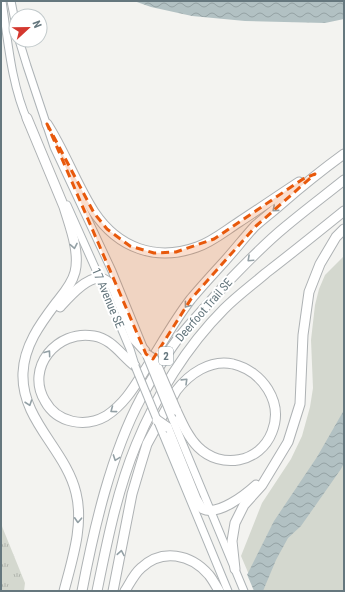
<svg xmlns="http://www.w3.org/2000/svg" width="345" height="592" font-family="'Roboto Condensed',sans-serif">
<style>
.grass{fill:url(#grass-tufts)}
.green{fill:#d4d8cf}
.water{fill:url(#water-waves)}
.pier{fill:#f3f3f0}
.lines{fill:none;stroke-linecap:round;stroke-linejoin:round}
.secondary-casing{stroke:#adb3b6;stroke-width:9}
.highway-casing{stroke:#aeb2b4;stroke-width:11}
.secondary{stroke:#fff;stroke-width:7}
.highway{stroke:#fff;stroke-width:9}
.secondary-bridge-casing{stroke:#adb3b6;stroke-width:9;stroke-linecap:butt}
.highway-bridge-casing{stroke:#aeb2b4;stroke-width:11;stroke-linecap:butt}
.secondary-bridge{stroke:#fff;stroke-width:7}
.highway-bridge{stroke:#fff;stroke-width:9}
.oneway{stroke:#93a0a5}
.marked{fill:#e8590c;fill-opacity:0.2;stroke:#e8590c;stroke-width:3;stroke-dasharray:8 5;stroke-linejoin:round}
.labels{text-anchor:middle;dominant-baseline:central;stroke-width:4;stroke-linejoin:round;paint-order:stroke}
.shield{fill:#fff;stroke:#93a0a5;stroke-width:1}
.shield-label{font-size:11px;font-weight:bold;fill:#65777e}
.street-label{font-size:12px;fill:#65777e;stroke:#fff}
</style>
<defs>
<pattern id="grass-tufts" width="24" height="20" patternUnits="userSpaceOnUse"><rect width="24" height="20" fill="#d4d8cf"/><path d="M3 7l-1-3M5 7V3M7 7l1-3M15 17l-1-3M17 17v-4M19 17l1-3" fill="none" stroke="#b0b4ad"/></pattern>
<pattern id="water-waves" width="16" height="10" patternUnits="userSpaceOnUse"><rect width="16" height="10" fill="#b2c1c3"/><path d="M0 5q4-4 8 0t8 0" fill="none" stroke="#94a2a4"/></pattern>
</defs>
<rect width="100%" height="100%" fill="#f3f3f0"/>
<!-- grass -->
<path class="grass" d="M1,524L25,583L24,591H1Z"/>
<!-- green -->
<path class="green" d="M344,256V591H256L241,556L262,503L291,459L302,436L310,407L313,388L311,340L315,305L319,289L325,275Z"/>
<!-- water -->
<g class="water">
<path d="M134,1H344V19L325,23L245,21L192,16L151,7Z"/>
<path d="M344,410V463L341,469L301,526L288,538L276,560L263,591H239L274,521L317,457Z"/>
</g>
<!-- pier -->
<path class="pier" d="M246,572L254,591H237Z"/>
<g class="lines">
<!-- secondary casing -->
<g class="secondary-casing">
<g id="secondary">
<path d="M2,1C8,41 11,84 28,122"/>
<path d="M11,1L16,26"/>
<path d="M19,40L27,66L54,147L112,271L143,347"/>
<path d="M67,205L105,290L130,349L135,365"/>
<path d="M172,418L244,591"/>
<path d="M163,434L228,591"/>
</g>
</g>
<!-- highway casing -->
<g class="highway-casing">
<g id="highway">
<path d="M27,118L64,207C70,227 80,252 75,272C72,284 63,294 56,303C40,324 24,346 23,373C21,420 66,450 76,493C84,525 72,560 64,591"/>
<path d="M47,124C65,152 76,184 94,212C118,248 156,262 197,247C212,242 225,231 239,222C259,209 279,195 299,182"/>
<path d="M60,307C68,298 86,277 100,278C105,279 110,283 113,287L134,339L145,351"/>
<path d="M135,366C121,355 112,339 94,336C57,329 25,368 45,401C57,423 85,428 106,416C123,405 133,389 143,373C159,349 173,322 191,299C201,287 212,275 223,263C234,251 244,238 255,226C263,219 272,212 280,205C301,187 322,170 344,154"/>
<path d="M167,427L196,499C198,502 200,507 203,509C218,516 245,495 256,485"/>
<path d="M235,569L232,541L235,523L244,505L262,485L288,442L300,404L303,335L309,292L320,264L336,237L344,229"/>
<path d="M82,591C94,528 111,454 141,398C153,377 165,355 180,336C194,319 209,303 224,286C243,266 263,245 285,227C304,211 324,196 344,180"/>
<path d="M97,591C107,542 117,491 136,445C156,396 187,346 224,309C237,296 252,285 266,273C292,253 318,232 344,211"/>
<path d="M113,591L132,494L140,467L147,444L176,391C189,374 210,359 233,364C262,371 284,402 272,432C260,463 221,470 198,447C188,437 182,423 176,410"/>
<path d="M125,591C130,583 134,574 141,568C162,548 191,554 209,575C213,580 216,586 219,591"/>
</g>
</g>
<!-- secondary -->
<use href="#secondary" class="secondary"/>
<!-- highway -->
<use href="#highway" class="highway"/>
<!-- secondary-bridge casing -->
<g class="secondary-bridge-casing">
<g id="secondary-bridge">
<path d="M146,354L172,418"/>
<path d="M135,366L163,434"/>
</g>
</g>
<!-- highway-bridge casing -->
<g class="highway-bridge-casing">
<g id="highway-bridge">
<path d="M146,354L154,359L176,410"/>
<path d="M157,420L167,427"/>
</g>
</g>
<!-- secondary-bridge -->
<use href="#secondary-bridge" class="secondary-bridge"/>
<!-- highway-bridge -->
<use href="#highway-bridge" class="highway-bridge"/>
</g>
<!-- one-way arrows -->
<defs><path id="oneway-chevron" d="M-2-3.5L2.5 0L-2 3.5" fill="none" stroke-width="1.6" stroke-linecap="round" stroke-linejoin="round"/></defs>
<g class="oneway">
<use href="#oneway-chevron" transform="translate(275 209) rotate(139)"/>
<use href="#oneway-chevron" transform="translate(74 246) rotate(79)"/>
<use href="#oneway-chevron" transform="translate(250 259) rotate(137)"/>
<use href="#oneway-chevron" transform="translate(187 305) rotate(127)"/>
<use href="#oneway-chevron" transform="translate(48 353) rotate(-54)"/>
<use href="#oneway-chevron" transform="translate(185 381) rotate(-44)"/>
<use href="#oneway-chevron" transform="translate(29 403) rotate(71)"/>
<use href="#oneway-chevron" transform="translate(113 410) rotate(143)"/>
<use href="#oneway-chevron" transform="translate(116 458) rotate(110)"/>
<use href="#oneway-chevron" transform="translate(78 520) rotate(93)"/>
<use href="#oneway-chevron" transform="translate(121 553) rotate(-80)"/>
</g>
<!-- marked area -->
<path class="marked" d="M47,124L94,213L107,229L130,246L154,253L176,252L214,239L303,179L315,174L256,226L191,299L153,359L146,354Z"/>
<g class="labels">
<!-- shield labels -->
<rect class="shield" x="159" y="347" width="14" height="18" rx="3"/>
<g class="shield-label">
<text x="166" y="356">2</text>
</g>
<!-- street labels -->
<g class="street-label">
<text transform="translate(108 298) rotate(67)">17 Avenue SE</text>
<text transform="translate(204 310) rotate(-49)">Deerfoot Trail SE</text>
</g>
</g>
<!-- border -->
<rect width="345" height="592" fill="none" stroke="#65777e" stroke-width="4"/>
<!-- north arrow -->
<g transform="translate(28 28) rotate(68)"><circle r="19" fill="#ffffff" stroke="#c1c9cb"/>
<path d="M0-3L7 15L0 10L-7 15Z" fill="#d4382f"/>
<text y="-6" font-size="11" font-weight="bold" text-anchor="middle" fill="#65777e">N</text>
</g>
</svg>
